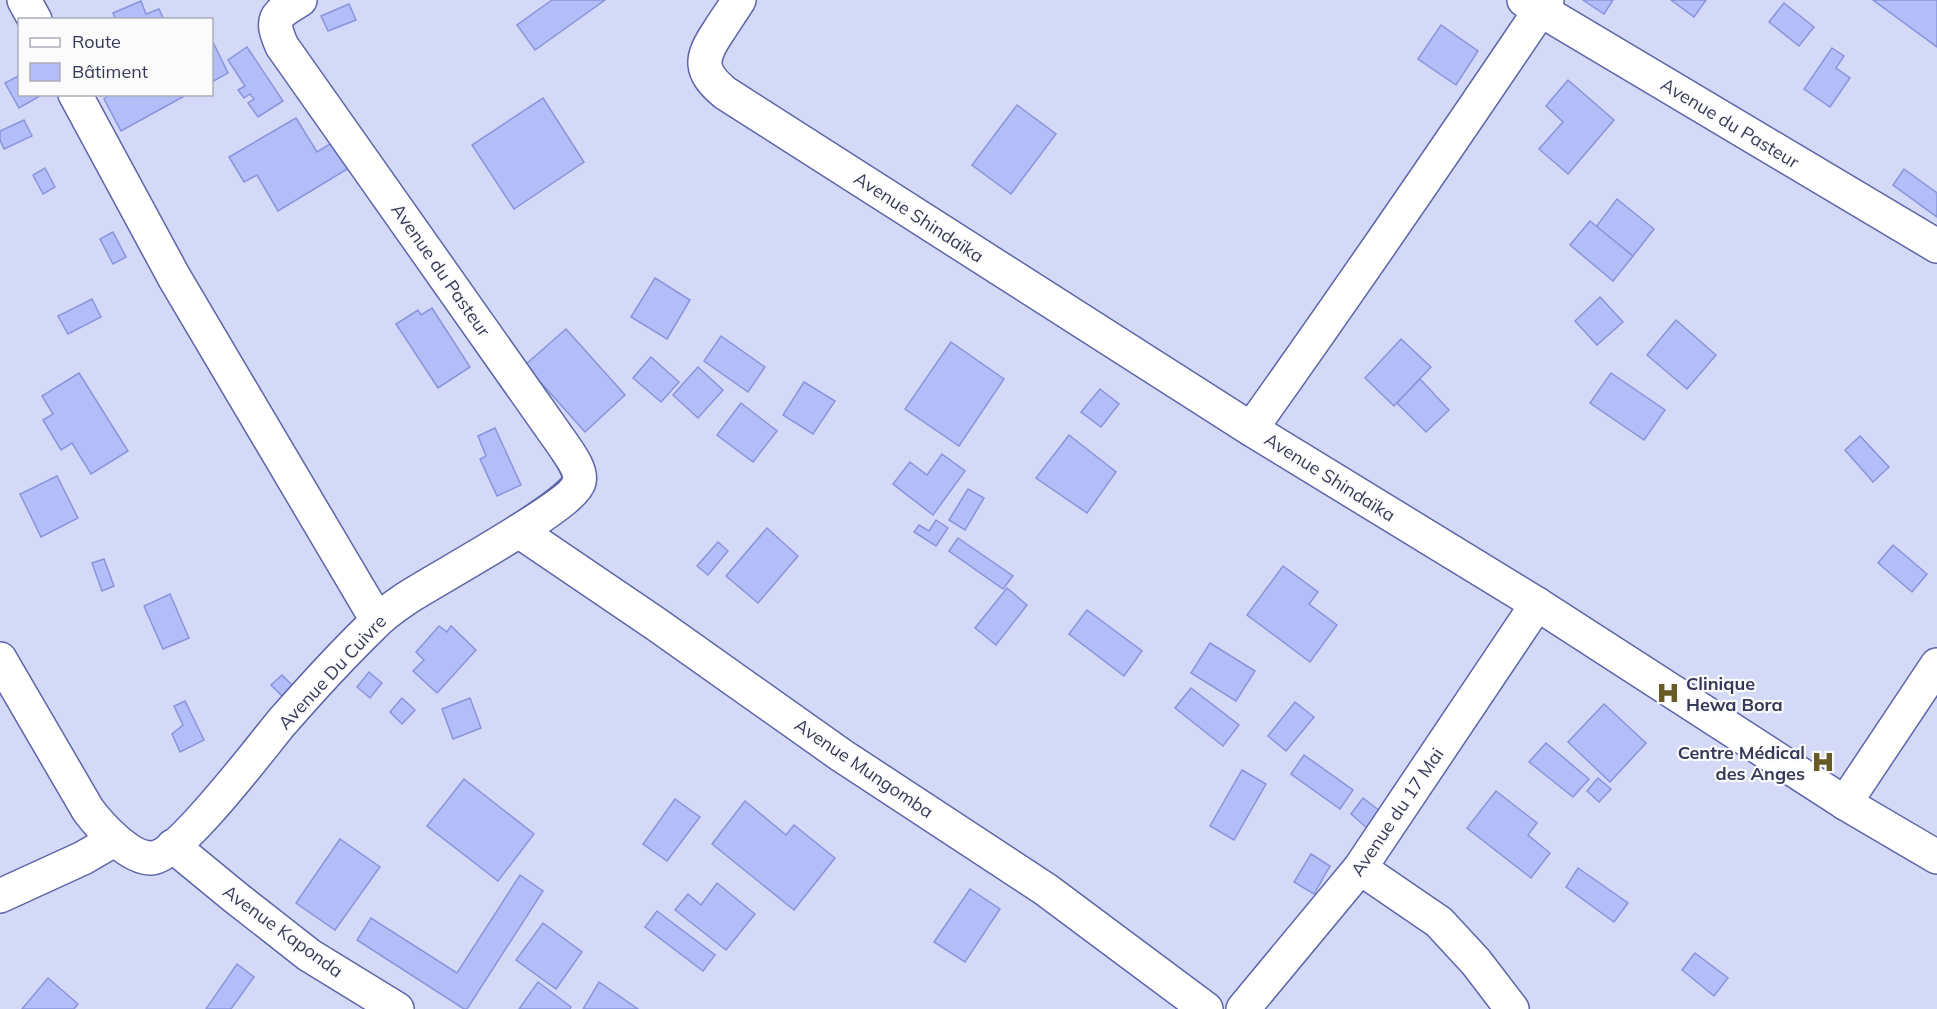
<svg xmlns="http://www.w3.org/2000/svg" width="1937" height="1009" font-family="Mulish,sans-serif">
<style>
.building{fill:#b3bdf8;stroke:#8a94dc;stroke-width:1.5}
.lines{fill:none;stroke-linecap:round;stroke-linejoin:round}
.minor-casing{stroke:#5d65a8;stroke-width:36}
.minor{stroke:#fff;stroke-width:33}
.labels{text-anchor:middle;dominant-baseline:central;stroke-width:4.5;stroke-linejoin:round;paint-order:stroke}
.street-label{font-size:18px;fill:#363a58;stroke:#fbfbfb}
.poi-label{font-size:18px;font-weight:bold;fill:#363a58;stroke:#fbfbfb;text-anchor:start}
</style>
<rect width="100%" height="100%" fill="#d3d9f7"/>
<!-- building -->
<g class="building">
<path d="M552,0H605L535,50L517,25Z"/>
<path d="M1583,0H1613L1604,14Z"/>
<path d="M1671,0H1706L1694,17Z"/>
<path d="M1873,0H1937V47Z"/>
<path d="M141,1L146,14L159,9L164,20H116L113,13Z"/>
<path d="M1784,3L1814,27L1799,46L1769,22Z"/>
<path d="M349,4L356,20L328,31L321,16Z"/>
<path d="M1441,25L1478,51L1456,85L1418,59Z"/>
<path d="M212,40L228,73L212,82Z"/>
<path d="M247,47L283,101L258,117L248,103L254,99L250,94L244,98L238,90L245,86L228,60Z"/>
<path d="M1832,48L1844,56L1836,68L1850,78L1830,107L1804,89Z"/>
<path d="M20,75V94L40,96L19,108L5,83Z"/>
<path d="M1568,80L1614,120L1568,174L1539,149L1563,122L1546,106Z"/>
<path d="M111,94H188L121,131L104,99Z"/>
<path d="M543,98L584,162L514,209L472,145Z"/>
<path d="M1017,105L1056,134L1011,194L972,165Z"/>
<path d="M296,118L317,152L338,139L354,165L278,211L257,175L244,182L229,157Z"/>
<path d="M24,120L32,136L4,149L0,140V131Z"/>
<path d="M45,168L55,187L43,194L33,175Z"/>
<path d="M1904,169L1937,193V217L1893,185Z"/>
<path d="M1617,199L1654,229L1633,256L1596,227Z"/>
<path d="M1590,221L1633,256L1613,281L1570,245Z"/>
<path d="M113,232L126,257L113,264L100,239Z"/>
<path d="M655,278L690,300L667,339L631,317Z"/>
<path d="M1600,297L1623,322L1597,345L1575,321Z"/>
<path d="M92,299L101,317L68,334L58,316Z"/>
<path d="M432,308L470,367L438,388L396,324L418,310L421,315Z"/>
<path d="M1676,320L1716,355L1687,389L1647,355Z"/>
<path d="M566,329L625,395L585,432L525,365Z"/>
<path d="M721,336L765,367L748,392L704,361Z"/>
<path d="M1401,339L1431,367L1394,406L1365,378Z"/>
<path d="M951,342L1004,379L959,446L905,409Z"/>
<path d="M651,357L679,382L661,402L633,378Z"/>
<path d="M698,367L723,390L698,418L673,395Z"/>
<path d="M79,373L128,451L91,474L72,443L61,450L43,420L53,414L42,396Z"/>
<path d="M1611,373L1665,410L1644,440L1590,403Z"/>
<path d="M1420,379L1449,410L1426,432L1397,403Z"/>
<path d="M804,382L835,401L813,434L783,415Z"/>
<path d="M1100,389L1119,404L1101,427L1081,412Z"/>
<path d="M741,403L777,431L753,462L717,435Z"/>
<path d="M495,428L521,485L497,496L480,459L486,456L478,436Z"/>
<path d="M1069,435L1116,472L1087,513L1036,478Z"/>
<path d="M1860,436L1889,467L1873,482L1845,450Z"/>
<path d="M942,454L965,471L933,515L893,484L910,462L927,475Z"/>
<path d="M57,476L78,518L41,537L20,494Z"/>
<path d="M968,489L984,498L965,530L949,520Z"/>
<path d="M936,520L948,528L936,546L914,532L919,525L929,531Z"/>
<path d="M767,528L798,556L758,603L726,576Z"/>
<path d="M958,538L1013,576L1003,589L949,551Z"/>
<path d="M718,542L728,551L708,575L697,566Z"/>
<path d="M1893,545L1927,574L1912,592L1878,563Z"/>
<path d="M104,559L114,586L102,591L92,563Z"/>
<path d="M1283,566L1318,592L1309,604L1337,625L1310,662L1247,615Z"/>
<path d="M1007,588L1027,605L996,645L975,628Z"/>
<path d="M170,594L189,638L163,649L144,606Z"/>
<path d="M1087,610L1142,651L1124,676L1069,634Z"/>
<path d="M439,626L447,632L451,626L476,650L437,693L413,671L424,660L416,652Z"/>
<path d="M1210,643L1255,671L1236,701L1191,673Z"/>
<path d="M369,672L382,683L370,698L357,687Z"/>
<path d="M282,675L294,687L283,697L271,685Z"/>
<path d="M1191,688L1239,725L1223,746L1175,708Z"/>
<path d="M402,698L415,710L402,724L390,712Z"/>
<path d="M470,698L481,728L453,739L442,709Z"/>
<path d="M185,701L204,740L180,752L172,734L183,725L174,706Z"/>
<path d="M1295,702L1314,717L1286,751L1268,736Z"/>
<path d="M1604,704L1646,743L1610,782L1568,742Z"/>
<path d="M1546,743L1589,779L1573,797L1529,762Z"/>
<path d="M1304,755L1353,790L1340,809L1291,774Z"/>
<path d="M1242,770L1266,784L1234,840L1210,826Z"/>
<path d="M1598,778L1611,789L1599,802L1587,791Z"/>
<path d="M464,779L534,834L498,881L427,826Z"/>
<path d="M1496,791L1537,823L1528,835L1550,853L1531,878L1467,828Z"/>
<path d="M1363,798L1381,812L1368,829L1351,814Z"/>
<path d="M675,799L700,817L667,861L643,844Z"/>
<path d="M745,801L786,835L794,825L835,858L794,910L712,844Z"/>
<path d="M340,839L380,867L335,930L296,903Z"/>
<path d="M1311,854L1330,866L1314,894L1294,882Z"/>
<path d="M1578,868L1628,903L1614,922L1566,887Z"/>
<path d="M520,875L543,891L467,1009H464L357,940L371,918L457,973Z"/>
<path d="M717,883L755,914L726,950L675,910L688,894L701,905Z"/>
<path d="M970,889L1000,909L965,962L934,942Z"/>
<path d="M657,911L715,955L703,971L645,927Z"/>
<path d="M543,923L582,952L556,989L516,960Z"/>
<path d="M1695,953L1728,978L1714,996L1682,970Z"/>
<path d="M237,964L254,977L231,1009H206Z"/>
<path d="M48,978L78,1004L74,1009H22Z"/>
<path d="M538,982L571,1007L570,1009H519Z"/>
<path d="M599,982L638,1009H583Z"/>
</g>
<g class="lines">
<!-- minor casing -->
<g class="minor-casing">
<g id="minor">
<path d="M24,0L35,20"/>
<path d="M739,0C732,11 725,21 718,32C700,59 699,71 725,93L1251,429L1537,604L1845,803L1937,857"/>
<path d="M1524,0L1937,246"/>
<path d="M75,94L174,277L377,620"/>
<path d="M1251,429C1352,287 1450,144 1547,0"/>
<path d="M519,531L656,624L841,755L1045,889L1206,1009"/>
<path d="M0,659L88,810C100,826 129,858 151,858C179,857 261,747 282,722C311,689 341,656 372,626C382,615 395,606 407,598C434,580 574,505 579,482C582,471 570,455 564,446L282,46C269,17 276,15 300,0"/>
<path d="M1845,803L1937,665"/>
<path d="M173,846L235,897L309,955L397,1009"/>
<path d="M1360,868L1439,922L1476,962L1512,1009"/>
<path d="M0,896L83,858L114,840"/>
<path d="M1243,1009L1360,868L1537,604"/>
</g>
</g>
<!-- minor -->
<use href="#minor" class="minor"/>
</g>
<!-- icons -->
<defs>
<g id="hospital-bare" transform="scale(1.8)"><path d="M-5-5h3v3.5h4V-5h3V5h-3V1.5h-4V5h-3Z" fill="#675b28" stroke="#fbfbfb" stroke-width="2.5" paint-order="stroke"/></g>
</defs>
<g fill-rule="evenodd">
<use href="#hospital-bare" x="1668" y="693"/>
<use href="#hospital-bare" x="1823" y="762"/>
</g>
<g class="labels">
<!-- street labels -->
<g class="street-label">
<text transform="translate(1730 123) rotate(31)">Avenue du Pasteur</text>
<text transform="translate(919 217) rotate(33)">Avenue Shindaïka</text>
<text transform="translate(441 270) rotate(55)">Avenue du Pasteur</text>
<text transform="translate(1330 477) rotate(32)">Avenue Shindaïka</text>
<text transform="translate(332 672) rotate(-47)">Avenue Du Cuivre</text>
<text transform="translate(864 768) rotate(34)">Avenue Mungomba</text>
<text transform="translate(1397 812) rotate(-56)">Avenue du 17 Mai</text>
<text transform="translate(283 931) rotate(36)">Avenue Kaponda</text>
</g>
<!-- poi labels -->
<g class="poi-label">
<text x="1686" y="683">Clinique<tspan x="1686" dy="21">Hewa Bora</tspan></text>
<text x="1805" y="752" text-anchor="end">Centre Médical<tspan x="1805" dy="21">des Anges</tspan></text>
</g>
</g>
<!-- legend -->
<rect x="18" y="18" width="195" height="78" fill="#fbfbfb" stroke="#acaeba" stroke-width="1.5"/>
<rect x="30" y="38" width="30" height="9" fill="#ffffff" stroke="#acaeba" stroke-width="1.5"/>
<text x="72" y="48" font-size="18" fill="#363a58">Route</text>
<rect x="30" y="63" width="30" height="18" fill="#b3bdf8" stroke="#acaeba" stroke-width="1.5"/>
<text x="72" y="78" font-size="18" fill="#363a58">Bâtiment</text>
</svg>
